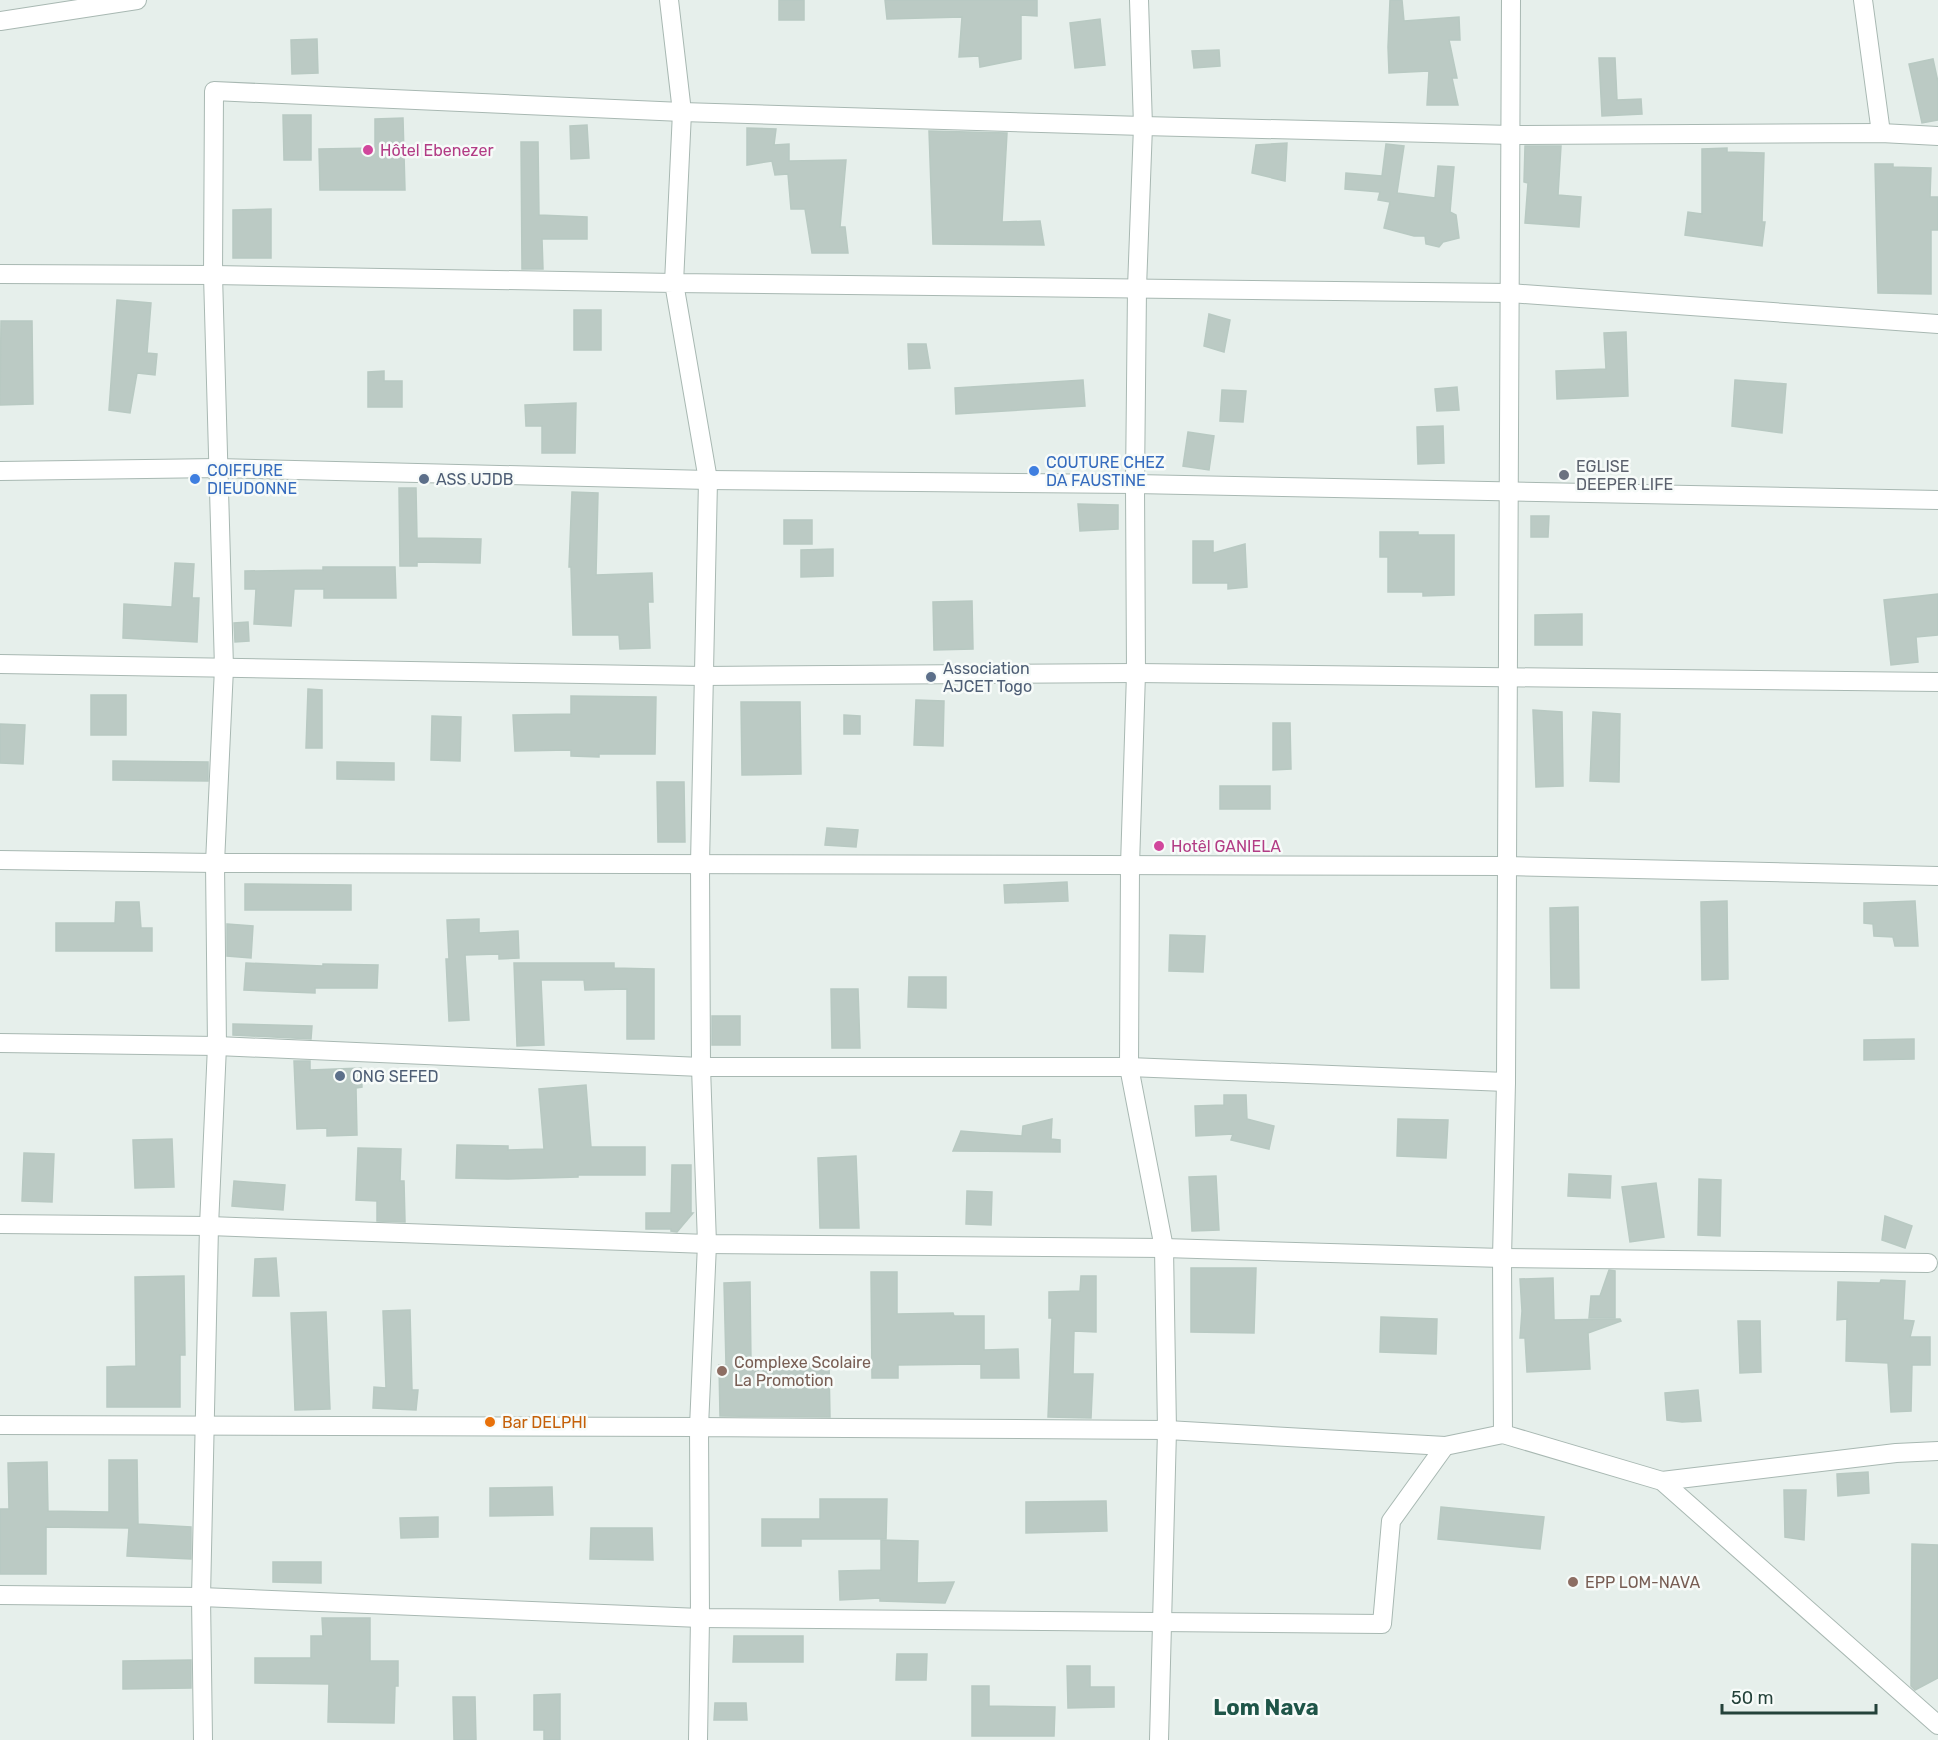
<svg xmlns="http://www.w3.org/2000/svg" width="1938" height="1740" font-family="Rubik,sans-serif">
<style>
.building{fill:#bbcac4;stroke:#b8c9c2;stroke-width:1.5}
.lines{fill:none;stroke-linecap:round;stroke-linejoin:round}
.minor-casing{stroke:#a8b8b2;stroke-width:20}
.minor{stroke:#fff;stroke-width:18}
.hotel-dot{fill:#d1479c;stroke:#f7fbf9;stroke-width:2}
.shop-dot{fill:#3f7fe0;stroke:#f7fbf9;stroke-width:2}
.worship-dot{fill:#6b7280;stroke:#f7fbf9;stroke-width:2}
.service-dot{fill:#5c6f8a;stroke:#f7fbf9;stroke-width:2}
.education-dot{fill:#8d6e63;stroke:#f7fbf9;stroke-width:2}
.food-dot{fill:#e8710a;stroke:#f7fbf9;stroke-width:2}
.labels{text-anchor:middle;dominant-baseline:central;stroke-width:5;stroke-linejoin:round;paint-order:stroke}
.hotel-label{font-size:16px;fill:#b23c85;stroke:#f7fbf9;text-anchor:start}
.shop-label{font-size:16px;fill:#366cbe;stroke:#f7fbf9;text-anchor:start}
.worship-label{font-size:16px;fill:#5b616d;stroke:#f7fbf9;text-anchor:start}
.service-label{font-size:16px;fill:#4e5e75;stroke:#f7fbf9;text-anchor:start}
.education-label{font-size:16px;fill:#785e54;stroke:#f7fbf9;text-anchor:start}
.food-label{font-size:16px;fill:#c56008;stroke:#f7fbf9;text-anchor:start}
.district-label{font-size:22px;font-weight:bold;fill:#1f5548;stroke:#f7fbf9}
</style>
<rect width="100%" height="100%" fill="#e6efeb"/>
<!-- building -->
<g class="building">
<rect x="779" y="0" width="25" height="20"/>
<path d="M885,0H1037V16L1021,15V59L980,67L979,56L959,57L962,17L887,19Z"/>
<path d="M1390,0H1402L1404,21L1459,17L1460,40H1449L1457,78H1452L1458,105H1427L1429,71L1389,73L1388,47Z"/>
<path d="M1100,19L1105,65L1075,68L1070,23Z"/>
<path d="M317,39L318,73L292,74L291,40Z"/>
<path d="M1219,50L1220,66L1194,68L1192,51Z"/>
<path d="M1599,58H1615L1617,100L1641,99L1642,114L1602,116Z"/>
<path d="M1933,59L1938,82V120L1922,123L1909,64Z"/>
<path d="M283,115H311V160H284Z"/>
<path d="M403,118L405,190H320L319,149L375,148V119Z"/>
<path d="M587,125L589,158L571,159L570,126Z"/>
<path d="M747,128L776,129L774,145L789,144V161L846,160L840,227H845L848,253H812L805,209H791L788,174L775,175L772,161L747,165Z"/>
<path d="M929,131L1007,133L1002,222L1040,221L1044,245L933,244Z"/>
<path d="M521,142H538L539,215L587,217V239H542L543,269H522Z"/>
<path d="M1287,143L1285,181L1252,173L1256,145Z"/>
<path d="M1386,144L1404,146L1397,193L1435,198L1438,166L1454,167L1450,212L1456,215L1459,238L1443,242L1439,247L1426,244L1425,236H1414L1384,228L1390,202L1378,200L1380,192L1345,189L1346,173L1382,176Z"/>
<path d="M1525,146H1561L1558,195L1581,197L1579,227L1525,223L1528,183L1524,182Z"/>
<path d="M1727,148V152L1764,153L1762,222H1765L1762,246L1685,235L1688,212L1702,214V149Z"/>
<path d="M1875,164H1893V167L1931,168L1930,197H1938V230H1931V294L1878,293Z"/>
<path d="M271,209V258H233V210Z"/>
<path d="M117,300L151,303L147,353L157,354L155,375L137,373L130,413L109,410Z"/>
<rect x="574" y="310" width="27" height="40"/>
<path d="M1209,314L1230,320L1224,352L1204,346Z"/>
<path d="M1,321H32L33,404L0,405Z"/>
<path d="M1626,332L1628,396L1557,399L1556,371L1606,369L1604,333Z"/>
<path d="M908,344H926L930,368L909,369Z"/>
<path d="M384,371V381H402V407H368V372Z"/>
<path d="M1083,380L1085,406L956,414L955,388Z"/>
<path d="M1735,380L1786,384L1782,433L1732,426Z"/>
<path d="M1457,387L1459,410L1437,411L1435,389Z"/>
<path d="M1222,390L1246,391L1243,422L1220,421Z"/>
<path d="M576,403L575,453H542V426H526L525,405Z"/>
<path d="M1443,426L1444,463L1418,464L1417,427Z"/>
<path d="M1188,432L1214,436L1209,470L1183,466Z"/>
<path d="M399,488H416L417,538L481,539L480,563L417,562V566H400Z"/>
<path d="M572,492L598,493L596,575L652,573L653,602H648L650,648L620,649L619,635H573L571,567H569Z"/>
<path d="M1078,504L1118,505V529L1080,531Z"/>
<path d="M1531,516H1549L1548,537H1531Z"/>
<rect x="784" y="520" width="28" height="24"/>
<path d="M1380,532H1418V535H1454V595L1423,596V592H1388V557H1380Z"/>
<path d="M1193,541H1213V553L1245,544L1247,587L1228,589V583H1193Z"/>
<path d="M833,549V576L801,577V550Z"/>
<path d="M175,563L194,564L192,598H199L197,642L123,638L124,604L172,607Z"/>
<path d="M323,567H395L396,598H324V589H294L291,626L254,624L256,589H245V571L323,570Z"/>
<path d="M1938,594V635L1916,637L1918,662L1891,665L1884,600Z"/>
<path d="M972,601L973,649L934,650L933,602Z"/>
<path d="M1582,614V645H1535V615Z"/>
<path d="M248,622L249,641L235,642L234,623Z"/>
<path d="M308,689L322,690V748H306Z"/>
<rect x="91" y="695" width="35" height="40"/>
<path d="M571,696L656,697L655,754H599V757L571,756V750L515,751L513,715L571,714Z"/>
<path d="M916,700L944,701L943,746L914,745Z"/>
<path d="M741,702H800L801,774L742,775Z"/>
<path d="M1533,710L1562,712L1563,786L1536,787Z"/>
<path d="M1593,712L1620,714L1619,782L1590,781Z"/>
<path d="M844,715L860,716V734H844Z"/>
<path d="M432,716L461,717L460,761L431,760Z"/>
<path d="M1273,723H1290L1291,769L1273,770Z"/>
<path d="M0,724L25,725L23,764L0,763Z"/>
<path d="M113,761L208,762V781L113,780Z"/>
<path d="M337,762L394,763V780L337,779Z"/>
<path d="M657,782H684L685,842H658Z"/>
<rect x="1220" y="786" width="50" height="23"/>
<path d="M827,828L858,830L856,847L825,845Z"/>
<path d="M1067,882L1068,901L1005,903L1004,885Z"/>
<path d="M245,884L351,885V910H245Z"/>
<path d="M1727,901L1728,979L1702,980L1701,902Z"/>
<path d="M1915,901L1918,946H1895L1893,937L1874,936L1873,924L1864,923V903Z"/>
<path d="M116,902H139L141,928H152V951H56V923H115Z"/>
<path d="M1578,907L1579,988H1551L1550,908Z"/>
<path d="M479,919V933L518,931L519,958L499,959V954L465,955L469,1020L449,1021L446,959H449L447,920Z"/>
<path d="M227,924L253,926L251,958L227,956Z"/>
<path d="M1170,935L1205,936L1203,972L1169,971Z"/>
<path d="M246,963L323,966V964L378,965L377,988H315V993L244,990Z"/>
<path d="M514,963H614V968L654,969V1039H627V989L585,990L584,980H541L544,1045L517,1046Z"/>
<path d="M909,977H946V1008L908,1007Z"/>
<path d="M831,989H858L860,1048H832Z"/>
<rect x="712" y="1016" width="28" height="29"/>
<path d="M233,1024L312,1026L311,1039L233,1035Z"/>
<path d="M1914,1039V1059L1864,1060V1040Z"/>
<path d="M294,1061H310V1070L361,1068L362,1087L356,1088L357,1135L327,1136V1128L297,1129Z"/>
<path d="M586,1085L591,1147H645V1175H578V1177L507,1179L456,1178L457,1145L508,1146V1150L544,1149L539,1089Z"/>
<path d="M1224,1095H1246L1247,1119L1274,1126L1269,1149L1231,1140L1233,1134L1196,1136L1195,1106L1224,1105Z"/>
<path d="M1052,1119L1051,1139L1060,1140V1152L953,1151L961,1131L1022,1136L1023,1126Z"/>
<path d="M1398,1119L1448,1120L1446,1158L1397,1156Z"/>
<path d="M172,1139L174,1187L135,1188L133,1140Z"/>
<path d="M358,1148L401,1149L400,1181H404L405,1222L377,1221V1201L356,1200Z"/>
<path d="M24,1153L54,1154L52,1202L22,1201Z"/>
<path d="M856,1156L859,1228H820L818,1158Z"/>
<path d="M672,1165H691V1213H693L677,1232L671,1231V1229H646V1213H671Z"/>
<path d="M1569,1174L1611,1176L1610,1198L1568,1196Z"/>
<path d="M1216,1176L1219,1230L1192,1231L1189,1177Z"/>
<path d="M1699,1179L1721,1180L1720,1236L1698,1235Z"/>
<path d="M234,1181L285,1185L283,1210L232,1206Z"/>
<path d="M1656,1183L1664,1237L1630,1242L1622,1187Z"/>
<path d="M967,1191L992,1192L991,1225L966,1224Z"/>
<path d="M1885,1216L1912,1226L1905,1248L1882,1240Z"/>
<path d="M276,1258L279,1296H253L255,1259Z"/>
<path d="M1191,1268H1256L1254,1333L1191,1332Z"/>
<path d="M1609,1270L1615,1271V1318H1589L1591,1296H1600Z"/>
<path d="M871,1272H897V1314L953,1313L954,1316H984V1350L1018,1349L1019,1378H981V1364L898,1365V1378H872Z"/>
<path d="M184,1276L185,1355H180V1407H107V1367L136,1366L135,1277Z"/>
<path d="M1081,1276H1096V1332L1074,1331L1073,1374H1093L1091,1418L1048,1417L1052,1318H1049V1292L1080,1291Z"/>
<path d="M1553,1278L1554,1320L1620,1319L1621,1321L1588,1333L1590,1369L1527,1372L1525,1338H1520L1522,1311L1520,1279Z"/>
<path d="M1881,1280L1905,1281L1903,1320L1914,1321L1910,1337H1930V1365H1912L1911,1411L1891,1412L1888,1363L1846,1361L1847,1319L1837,1320L1838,1282L1880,1283Z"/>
<path d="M750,1282L751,1364H829L830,1417L720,1416L719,1365H726L724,1283Z"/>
<path d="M410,1310L412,1390H418L416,1410L373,1408L374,1387L386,1388L383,1311Z"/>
<path d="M326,1312L330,1409L295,1410L291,1313Z"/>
<path d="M1381,1317L1437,1319L1436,1354L1380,1352Z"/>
<path d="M1738,1321H1760L1761,1372L1740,1373Z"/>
<path d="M1698,1390L1701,1421L1682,1422L1667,1420L1665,1393Z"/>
<path d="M109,1460H137L138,1524L191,1527V1559L127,1556L129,1528L46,1527V1574H0V1509H9L8,1463L47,1462L48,1511L109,1512Z"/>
<path d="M1868,1472L1869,1493L1838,1496L1837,1474Z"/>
<path d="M552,1487L553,1515L490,1516V1488Z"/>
<path d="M1784,1490H1806L1804,1540L1785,1537Z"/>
<path d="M820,1499H887L886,1539H801V1546H762V1519H820Z"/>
<path d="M1106,1501L1107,1531L1026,1533V1502Z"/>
<path d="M1441,1507L1544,1517L1540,1549L1438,1539Z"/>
<path d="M438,1517V1537L401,1538L400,1518Z"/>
<path d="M591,1528H652L653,1560L590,1559Z"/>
<path d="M881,1540L918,1541L917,1583L954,1582L945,1603L880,1601V1598L840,1600L839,1571L881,1570Z"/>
<path d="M1912,1544L1938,1545V1678L1915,1690L1911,1686Z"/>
<path d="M273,1562H321V1583L273,1582Z"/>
<path d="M322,1618H370V1661H398V1686H395L394,1723L328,1722L329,1684L255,1683V1658H311V1636H323Z"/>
<path d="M734,1636H803V1662H733Z"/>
<path d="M897,1654H927L926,1680H896Z"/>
<path d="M191,1660V1688L123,1689V1661Z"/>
<path d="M1067,1666H1090V1687H1114V1707L1068,1708Z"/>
<path d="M972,1686H989V1706L1055,1707L1054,1736H972Z"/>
<path d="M560,1694V1740H544V1730H534V1695Z"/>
<path d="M453,1697H475L476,1740H454Z"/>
<path d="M715,1703H746L747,1720H714Z"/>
</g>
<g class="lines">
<!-- minor casing -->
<g class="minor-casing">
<g id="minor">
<path d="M669,0L682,112L674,283L1510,293L1938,324"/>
<path d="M1139,0L1143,126L1137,288L1135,484L1136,673L1130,866L1129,1067L1164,1248L1167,1430L1159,1740"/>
<path d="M1863,0L1881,133"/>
<path d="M0,21L137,0"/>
<path d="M0,274L213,275L674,283L708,480L700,864L701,1067L707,1244L699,1427L0,1425"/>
<path d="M0,471L218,468L708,480L1135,484L1938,500"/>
<path d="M0,664L703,676L1136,673L1938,682"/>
<path d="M0,860L215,863L1507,866L1938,876"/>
<path d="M0,1043L217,1046L701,1067H1129L1506,1082"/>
<path d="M0,1224L209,1226L707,1244L1164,1248L1502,1258L1928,1263"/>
<path d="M1503,1434L1502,1258L1506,1082L1511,0"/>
<path d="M1662,1481L1896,1453L1938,1451"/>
<path d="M0,1595L201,1597L700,1618L1382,1624L1391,1521L1445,1446"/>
<path d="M203,1740L201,1597L209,1226L217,1046L215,863L224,668L213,275L214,91L682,112L1143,126L1512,135L1881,133L1938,136"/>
<path d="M698,1740L700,1618L699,1427L1167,1430L1445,1446L1503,1434L1662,1481L1938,1725"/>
</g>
</g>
<!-- minor -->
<use href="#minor" class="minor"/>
</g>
<!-- markers -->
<g class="hotel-dot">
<circle cx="368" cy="150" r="6"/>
<circle cx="1159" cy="846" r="6"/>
</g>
<g class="shop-dot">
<circle cx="1034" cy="471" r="6"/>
<circle cx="195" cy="479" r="6"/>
</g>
<circle class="worship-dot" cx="1564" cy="475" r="6"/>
<g class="service-dot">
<circle cx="424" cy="479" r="6"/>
<circle cx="931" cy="677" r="6"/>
<circle cx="340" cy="1076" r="6"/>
</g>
<g class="education-dot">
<circle cx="722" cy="1371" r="6"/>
<circle cx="1573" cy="1582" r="6"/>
</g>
<circle class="food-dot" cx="490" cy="1422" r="6"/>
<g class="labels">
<!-- hotel labels -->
<g class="hotel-label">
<text x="380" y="150">Hôtel Ebenezer</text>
<text x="1171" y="846">Hotêl GANIELA</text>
</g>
<!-- shop labels -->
<g class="shop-label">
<text x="1046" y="462">COUTURE CHEZ<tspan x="1046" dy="18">DA FAUSTINE</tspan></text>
<text x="207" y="470">COIFFURE<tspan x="207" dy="18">DIEUDONNE</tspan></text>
</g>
<!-- worship labels -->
<g class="worship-label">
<text x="1576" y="466">EGLISE<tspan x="1576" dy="18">DEEPER LIFE</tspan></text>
</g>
<!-- service labels -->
<g class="service-label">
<text x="436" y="479">ASS UJDB</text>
<text x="943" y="668">Association<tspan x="943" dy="18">AJCET Togo</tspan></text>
<text x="352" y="1076">ONG SEFED</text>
</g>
<!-- education labels -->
<g class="education-label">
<text x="734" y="1362">Complexe Scolaire<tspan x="734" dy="18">La Promotion</tspan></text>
<text x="1585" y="1582">EPP LOM-NAVA</text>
</g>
<!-- food labels -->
<g class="food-label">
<text x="502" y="1422">Bar DELPHI</text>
</g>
<!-- district labels -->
<g class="district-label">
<text x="1266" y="1707">Lom Nava</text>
</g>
</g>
<!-- scale -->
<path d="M1722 1704v9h154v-9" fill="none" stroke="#24423a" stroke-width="3"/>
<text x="1731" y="1704" font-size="18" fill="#24423a" stroke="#f7fbf9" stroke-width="4.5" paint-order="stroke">50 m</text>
</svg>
